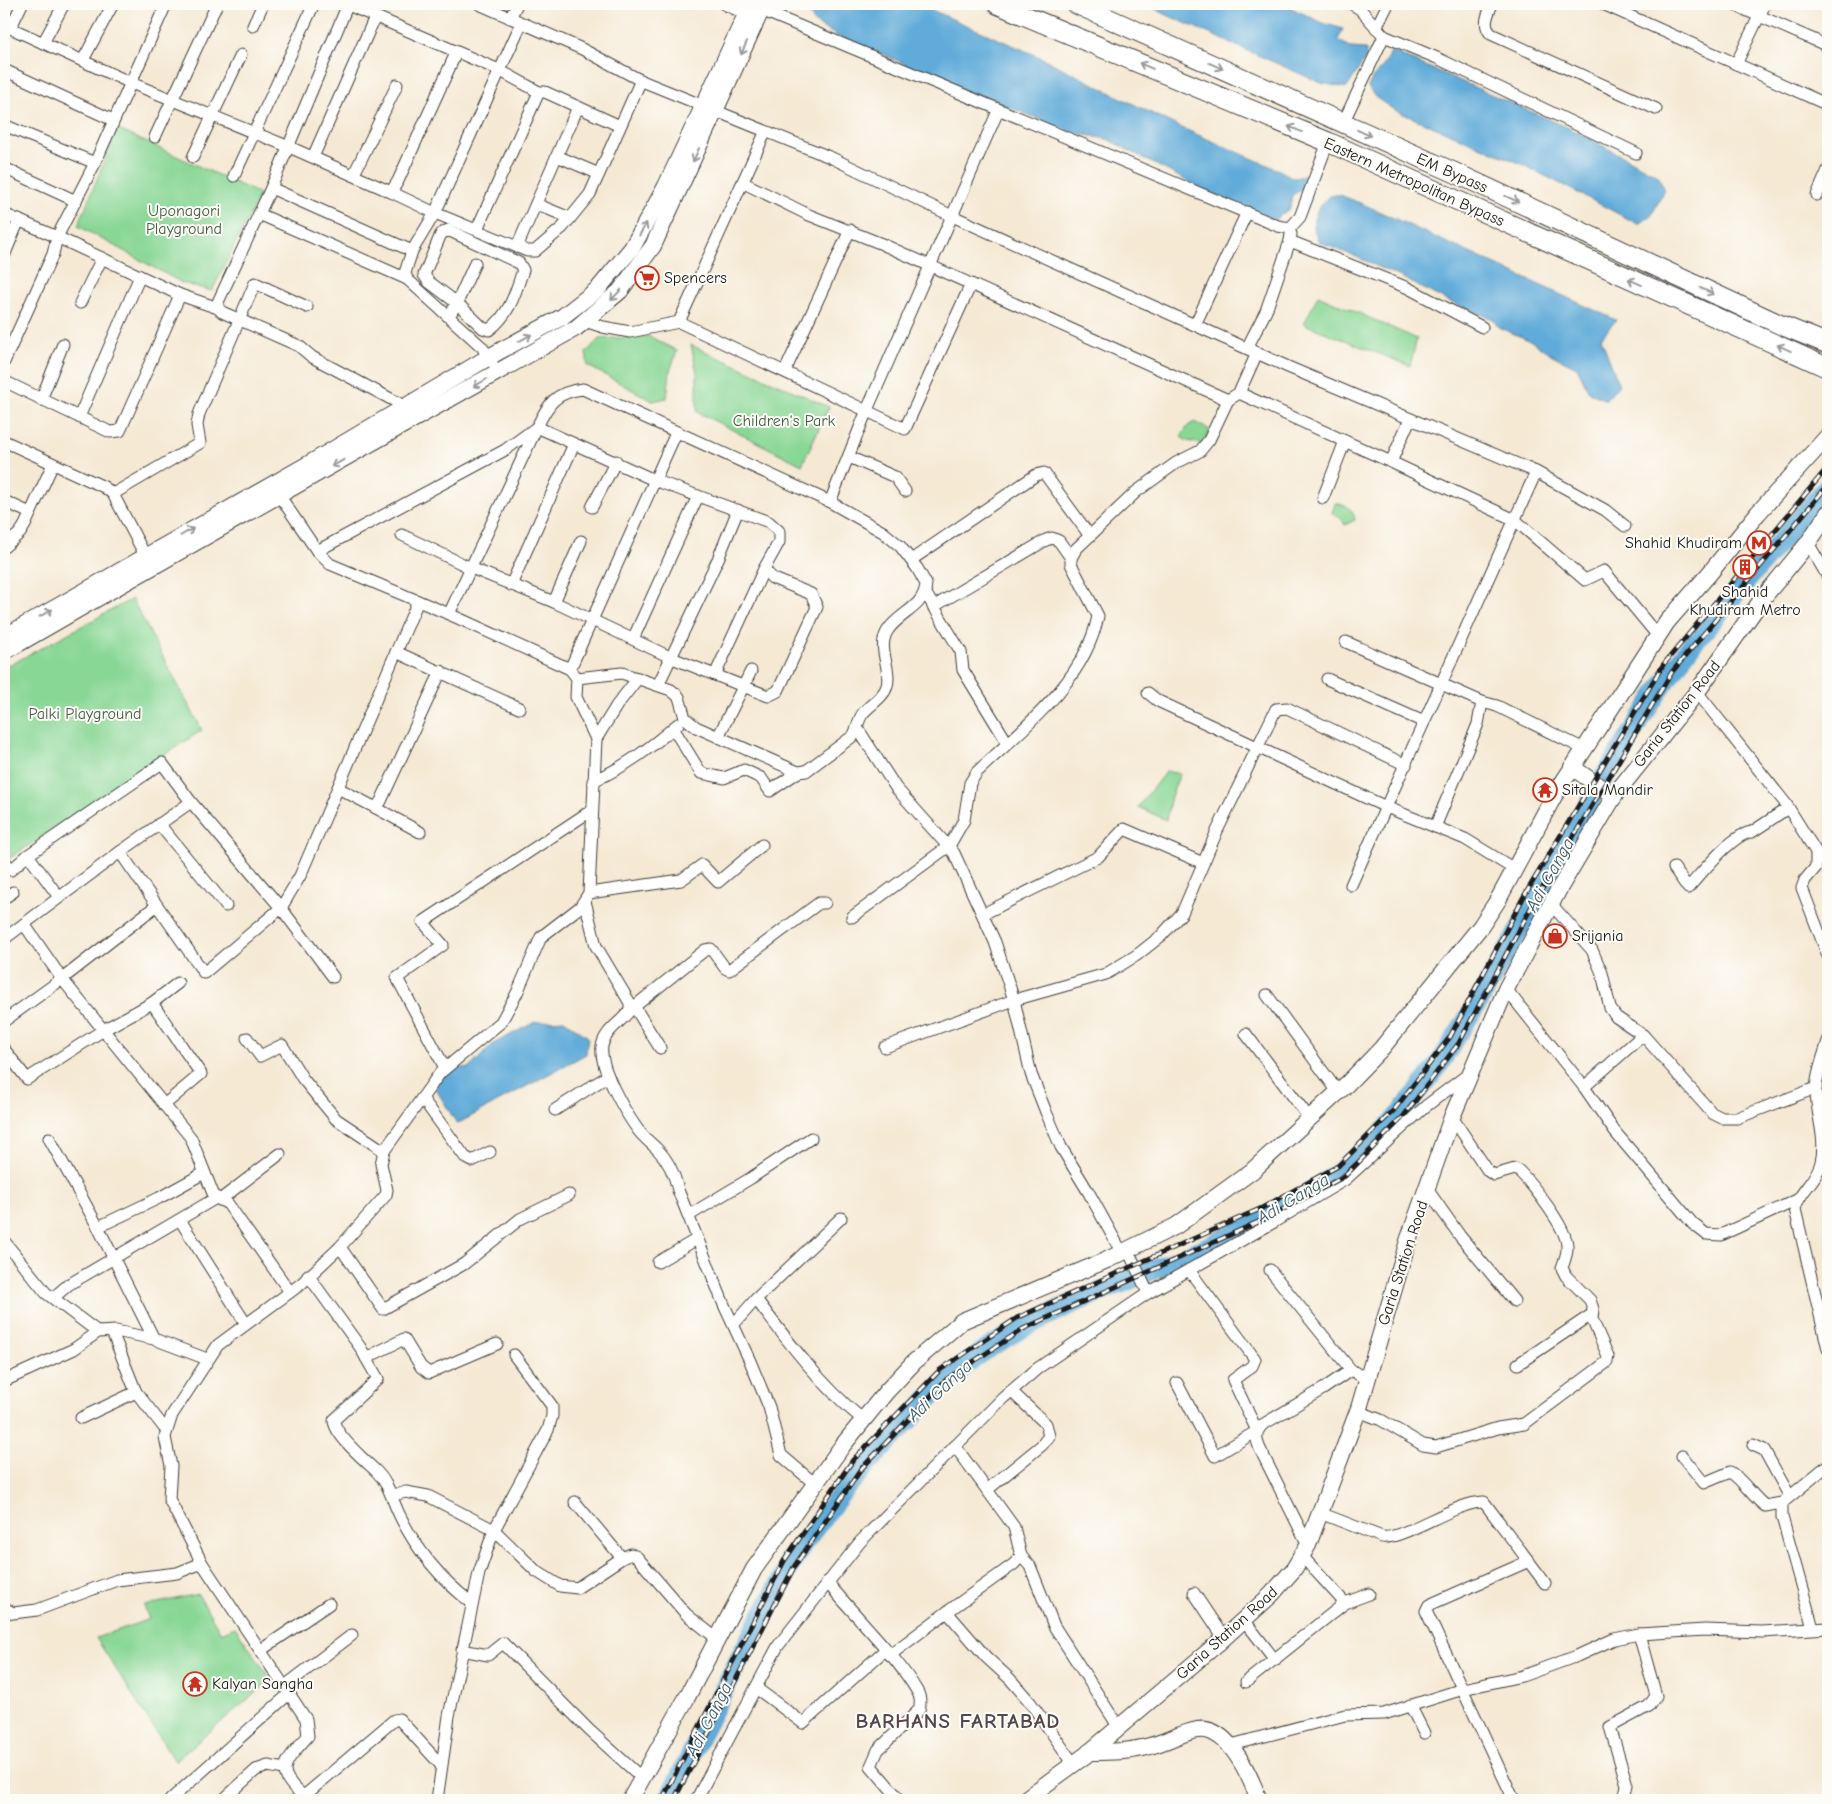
<svg xmlns="http://www.w3.org/2000/svg" width="1832" height="1804" font-family="'Comic Neue',sans-serif">
<style>
.green{fill:#89d795;stroke:#527a58}
.water{fill:#61abd9;stroke:#3e647a}
.lines{fill:none;stroke-linecap:round;stroke-linejoin:round}
.river{stroke:#61abd9;stroke-width:20}
.street-casing{stroke:#3d3b38;stroke-width:13}
.secondary-casing{stroke:#3d3b38;stroke-width:18}
.primary-casing{stroke:#3d3b38;stroke-width:21}
.street{stroke:#fff;stroke-width:11}
.secondary{stroke:#fff;stroke-width:16}
.primary{stroke:#fff;stroke-width:19}
.rail-casing{stroke:#1c1c1c;stroke-width:5}
.rail{stroke:#fdfcf7;stroke-width:3;stroke-dasharray:9;stroke-linecap:butt}
.oneway{stroke:#999}
.labels{text-anchor:middle;dominant-baseline:central;stroke-width:4;stroke-linejoin:round;paint-order:stroke}
.street-label{font-size:16px;fill:#1c1c1c;stroke:#fdfcf7}
.park-label{font-size:16px;fill:#425d46;stroke:#fdfcf7}
.poi-label{font-size:16px;fill:#1c1c1c;stroke:#fdfcf7;text-anchor:start}
.water-label{font-size:18px;font-style:italic;fill:#3b5c71;stroke:#fdfcf7}
.district-label{font-size:21px;font-weight:bold;letter-spacing:1px;fill:#59454e;stroke:#fdfcf7}
</style>
<rect width="100%" height="100%" fill="#fdfcf7"/>
<filter id="ink" filterUnits="userSpaceOnUse"><feTurbulence type="fractalNoise" baseFrequency=".02" numOctaves="2"/><feDisplacementMap in="SourceGraphic" scale="10" xChannelSelector="R" yChannelSelector="G"/><feConvolveMatrix kernelMatrix="1 2 1 2 8 2 1 2 1" color-interpolation-filters="sRGB"/></filter>
<filter id="wash" filterUnits="userSpaceOnUse"><feTurbulence type="fractalNoise" baseFrequency=".0096" numOctaves="4" result="noise"/><feDisplacementMap in="SourceGraphic" scale="20" xChannelSelector="R" yChannelSelector="G"/><feGaussianBlur stdDeviation="1.12" result="paint"/><feColorMatrix in="noise" values="0 0 0 0 0 0 0 0 0 0 0 0 0 0 0 0 0 1.4 0 .05"/><feComposite in="paint" operator="in"/></filter>
<g filter="url(#wash)">
<rect width="100%" height="100%" fill="#f5e9d4"/>
<!-- green -->
<g class="green">
<path d="M117,129L260,194L212,291L182,283L78,226Z"/>
<path d="M1318,295L1417,339L1410,366L1304,324Z"/>
<path d="M649,336L677,351L670,371L667,398L653,401L588,366L586,353L599,339Z"/>
<path d="M691,345L829,407L802,465L697,412V373Z"/>
<path d="M1194,422L1210,430L1203,444L1187,441L1181,437L1188,426Z"/>
<path d="M1335,503C1346,505 1353,508 1355,520L1345,525L1341,518L1332,514Z"/>
<path d="M132,599L202,730L4,862V668Z"/>
<path d="M1166,771L1180,774L1171,796L1166,820L1138,807Z"/>
<path d="M198,1594L221,1633L235,1627L271,1680L175,1761L96,1638L149,1619L144,1606Z"/>
</g>
<!-- water -->
<g class="water">
<path d="M804,4H918L1042,58L1175,125L1279,170L1294,178L1304,176L1303,189L1292,195L1290,208L1275,220L1206,191L1107,139L1070,132L1007,106L964,93L894,59L837,36L815,23Z"/>
<path d="M1146,4H1283L1323,23L1343,29L1338,40L1351,48L1366,49V57L1347,88L1321,83L1167,15Z"/>
<path d="M1391,51L1569,128L1658,175L1665,190L1651,216L1638,224L1524,165L1394,110L1375,97L1368,87C1376,68 1385,70 1391,51Z"/>
<path d="M1330,195H1340L1365,205L1616,320L1601,338L1619,385L1606,400L1589,392L1577,367L1554,356L1531,341L1498,327L1493,319L1445,300L1401,277L1352,255L1319,242C1309,221 1314,211 1330,195Z"/>
<path d="M564,1020L588,1037L586,1054L457,1124L434,1086L452,1067L469,1068L493,1044L535,1022Z"/>
</g>
<g class="lines">
<!-- river -->
<path class="river" d="M668,1800L755,1628L802,1545L847,1486L944,1383L981,1353L1017,1331L1065,1307L1205,1248L1294,1203L1341,1171L1371,1145L1394,1122L1438,1066L1485,991L1605,776L1656,695L1689,648L1828,486"/>
</g>
</g>
<g filter="url(#ink)">
<g class="lines">
<!-- street casing -->
<g class="street-casing">
<g id="street">
<path d="M346,4L499,70L539,92"/>
<path d="M479,4L582,49L642,81L832,158L948,214L1288,367L1536,472L1351,885"/>
<path d="M724,4L746,14"/>
<path d="M1352,4L1360,9L1384,36"/>
<path d="M1492,4C1488,15 1482,24 1491,34L1656,109"/>
<path d="M1603,4L1828,105"/>
<path d="M1732,4L1828,46"/>
<path d="M761,10L1278,226L1290,228L1300,217L1328,142"/>
<path d="M510,18L517,4"/>
<path d="M521,24L435,213L527,251H535L563,227L590,194L641,80"/>
<path d="M4,25L131,83L287,146L391,192L398,181L456,53"/>
<path d="M253,26L263,4"/>
<path d="M11,27L22,4"/>
<path d="M1376,28L1388,4"/>
<path d="M43,43L64,4"/>
<path d="M83,60L113,4"/>
<path d="M1736,64L1765,4"/>
<path d="M4,70L113,120"/>
<path d="M1343,123L1384,36L1437,58L1636,153"/>
<path d="M4,125L95,163"/>
<path d="M155,137L217,4"/>
<path d="M557,156L599,174"/>
<path d="M193,157L241,55"/>
<path d="M313,157L375,17"/>
<path d="M4,168L76,201"/>
<path d="M354,174L397,85"/>
<path d="M234,176L314,4"/>
<path d="M744,183L809,215L882,244L1228,400"/>
<path d="M271,188L348,4"/>
<path d="M391,192L435,213L412,251"/>
<path d="M1817,195L1828,170"/>
<path d="M536,204L570,218"/>
<path d="M4,214L57,237L180,295"/>
<path d="M259,214L407,279"/>
<path d="M477,229L539,92H545L620,126"/>
<path d="M1290,241L1408,288L1482,327"/>
<path d="M517,247L578,107"/>
<path d="M4,256L19,220"/>
<path d="M80,303L102,258"/>
<path d="M449,316L457,303L429,282L424,275L441,234L448,230L519,263L523,270C515,294 510,314 489,330L483,328L457,303L475,263"/>
<path d="M585,321L603,327L630,332L679,322L905,429L971,284"/>
<path d="M679,322L765,133"/>
<path d="M1195,325L1247,212"/>
<path d="M1247,348L1266,311L1290,241L1291,234"/>
<path d="M4,362L53,254L57,237L95,163L166,4"/>
<path d="M785,371L850,230"/>
<path d="M4,381L110,432L120,431L180,295L218,308"/>
<path d="M1239,393L1257,353"/>
<path d="M41,400L63,344"/>
<path d="M406,407L312,357L299,346L222,312L218,308V302L271,188L412,251L405,273L407,279L482,347L492,362"/>
<path d="M79,417L140,276"/>
<path d="M1410,419L1391,462L1515,520L1585,580L1604,571L1658,636"/>
<path d="M4,441L104,487L113,494L148,561"/>
<path d="M849,457L895,477L905,491"/>
<path d="M1536,472L1605,510L1625,526"/>
<path d="M113,494L200,443L197,425L199,414L255,283L307,307"/>
<path d="M279,495L317,551L330,564L449,614L570,669L577,678L576,697L596,739"/>
<path d="M1323,498L1345,441"/>
<path d="M4,501L30,513"/>
<path d="M830,502L867,410L998,111"/>
<path d="M592,507L616,461"/>
<path d="M402,535L471,568L554,602L672,658L768,696L778,691L817,607L811,594L772,578L764,569"/>
<path d="M1808,543L1828,577"/>
<path d="M4,547L20,533L25,525L53,464"/>
<path d="M317,551L505,450L537,427L449,614"/>
<path d="M911,560L1036,475L1044,473L1090,536"/>
<path d="M511,585L574,444"/>
<path d="M925,592L961,652L963,670L1007,742"/>
<path d="M554,602L581,541"/>
<path d="M933,607L1046,540L1052,538L1059,541L1071,558"/>
<path d="M633,639L698,496"/>
<path d="M1346,642L1482,702L1478,724L1435,827"/>
<path d="M396,652L519,708"/>
<path d="M570,669L676,433"/>
<path d="M577,678L622,673L671,690L679,697L685,718L696,727L798,772L806,771L853,736C858,729 858,718 864,712C871,704 884,697 887,686C892,667 876,648 888,630C900,612 924,608 926,584L917,568L900,546L883,532L830,502L583,389C555,392 548,404 537,427L654,480L769,522L779,531V542L764,569L715,675"/>
<path d="M1327,679L1424,722"/>
<path d="M658,685L718,559L738,510"/>
<path d="M1697,692L1786,804L1816,852V867L1805,880L1802,888L1828,956"/>
<path d="M1148,693L1158,701L1386,807L1465,839L1514,869"/>
<path d="M1482,702L1497,706L1584,749"/>
<path d="M673,728L701,773L724,778L744,770L761,778L770,791L798,772"/>
<path d="M858,729L896,788L954,853L995,942L1014,1000L1031,1074L1046,1112L1061,1147L1089,1193L1122,1253"/>
<path d="M718,737L751,671"/>
<path d="M593,781C627,766 650,748 678,724"/>
<path d="M338,788L376,808L381,801L441,671"/>
<path d="M376,808L420,832"/>
<path d="M159,824L226,906"/>
<path d="M120,852L191,802"/>
<path d="M4,860L11,870L28,855"/>
<path d="M1674,868L1688,888C1701,874 1733,833 1752,832L1788,808"/>
<path d="M589,893L681,880L702,865L718,882L762,845"/>
<path d="M59,897L28,855L162,763L191,802L281,908L333,977"/>
<path d="M4,898L13,892"/>
<path d="M585,901L596,946L630,1003V1010"/>
<path d="M1551,904L1592,950L1602,973L1610,1008L1616,1017L1643,1035"/>
<path d="M156,906L62,979L24,924L120,852L204,973L281,908L300,876L418,601"/>
<path d="M983,914L1098,857L1124,829L1203,863"/>
<path d="M852,917L949,846L964,820L970,783L977,772C1023,728 1085,682 1098,616L1071,564V558L1076,549L1136,492L1176,463L1200,451L1209,440L1228,400L1239,393L1391,462"/>
<path d="M4,939L24,924"/>
<path d="M1506,989L1584,1087L1615,1132L1693,1224L1706,1234L1721,1235L1797,1200"/>
<path d="M1267,995L1338,1092"/>
<path d="M152,1003L201,1074L164,1105"/>
<path d="M634,1006L660,1048"/>
<path d="M4,1021L62,979L191,1138L214,1196L228,1204L290,1292"/>
<path d="M1246,1034L1310,1119"/>
<path d="M247,1038L260,1056L282,1045L303,1079L336,1119L384,1151"/>
<path d="M1828,1041C1824,1055 1816,1075 1816,1090C1816,1114 1827,1138 1821,1162C1817,1181 1799,1191 1795,1209L1828,1349"/>
<path d="M885,1047L1014,1000L1106,974L1137,955L1161,936L1182,913L1217,831L1276,709L1287,708L1406,765"/>
<path d="M4,1049L27,1079L105,1029L152,1003L178,983"/>
<path d="M445,1068L397,978L443,945L423,922L592,810"/>
<path d="M1584,1087L1643,1035L1712,1113L1722,1118H1737L1816,1088"/>
<path d="M422,1098L465,1157L472,1161L490,1152"/>
<path d="M555,1110L608,1076"/>
<path d="M49,1138L98,1227L154,1339"/>
<path d="M1427,1189L1460,1236L1514,1301"/>
<path d="M220,1200L280,1154"/>
<path d="M688,1216L751,1178L811,1138"/>
<path d="M180,1220L246,1324"/>
<path d="M98,1227L159,1198L204,1173"/>
<path d="M4,1241L46,1293L98,1332"/>
<path d="M340,1247L383,1309L464,1264L520,1219L569,1195"/>
<path d="M1128,1250L1148,1293"/>
<path d="M658,1262L697,1239"/>
<path d="M1270,1270L1351,1370L1366,1379"/>
<path d="M308,1275L360,1347L378,1379L334,1420C334,1435 366,1461 377,1472C389,1484 392,1500 400,1516C416,1549 442,1581 472,1603"/>
<path d="M53,1298L68,1285L216,1198"/>
<path d="M756,1299C788,1342 821,1385 862,1419"/>
<path d="M734,1324L756,1299L841,1218"/>
<path d="M112,1332L136,1392"/>
<path d="M366,1358L404,1339L421,1367L429,1373L497,1344"/>
<path d="M1518,1364L1591,1315"/>
<path d="M4,1381L74,1349L98,1332L116,1331L154,1339L207,1359"/>
<path d="M1177,1383L1215,1456L1257,1431L1233,1380L1252,1366L1255,1359L1189,1270"/>
<path d="M1358,1411L1381,1420L1423,1445L1436,1447L1498,1428L1524,1424L1607,1362L1608,1356L1592,1319L1593,1309L1590,1300L1566,1276L1562,1268C1564,1261 1568,1253 1567,1246C1567,1228 1532,1184 1519,1171L1515,1169L1494,1175L1488,1171L1452,1117"/>
<path d="M81,1418L136,1392L166,1430"/>
<path d="M1753,1445L1764,1450L1789,1495"/>
<path d="M955,1446L1014,1527L1021,1556L1014,1564L947,1612L986,1657L1010,1679L1030,1702L1073,1763"/>
<path d="M1682,1456L1704,1483L1730,1472C1743,1480 1752,1496 1765,1506L1782,1503"/>
<path d="M815,1484L781,1455L769,1407L750,1361L724,1305L678,1190C675,1176 668,1160 657,1149C651,1143 643,1137 638,1130C625,1112 599,1068 602,1046C605,1030 622,1022 630,1010L705,950L711,949L725,968L729,970L819,903H825"/>
<path d="M987,1490L1042,1445L1049,1436L1046,1424L1011,1391"/>
<path d="M392,1495L406,1492L428,1496L494,1530L536,1571L560,1586L577,1588L622,1558"/>
<path d="M575,1502L622,1558L631,1554L637,1557L686,1614L716,1638"/>
<path d="M1320,1513L1382,1537C1401,1541 1457,1501 1484,1502L1545,1583"/>
<path d="M1308,1545L1260,1449C1256,1439 1254,1434 1262,1425L1323,1389L1351,1370"/>
<path d="M1021,1556L1030,1566L1054,1626L1118,1726"/>
<path d="M202,1563L169,1499L171,1466L165,1437L172,1415L218,1345L301,1284L340,1247L386,1195L387,1190L381,1164L384,1151L440,1073L501,1022L517,993L541,937L580,907L589,893L596,739L617,705L638,678"/>
<path d="M827,1582C855,1616 896,1655 917,1691C921,1698 921,1703 919,1710L878,1750L871,1766L900,1800"/>
<path d="M1194,1593L1224,1638"/>
<path d="M1345,1603L1369,1594"/>
<path d="M4,1608L13,1613L37,1610L117,1580L177,1573L202,1563L306,1719L308,1736C281,1766 274,1772 308,1800"/>
<path d="M1244,1620L1275,1660"/>
<path d="M1813,1628L1782,1517V1503L1828,1465"/>
<path d="M261,1650L329,1604"/>
<path d="M462,1650L488,1655L503,1643L589,1730L642,1778"/>
<path d="M890,1655L947,1612"/>
<path d="M1246,1682L1345,1603L1302,1556"/>
<path d="M285,1686L352,1635"/>
<path d="M756,1688L803,1723L885,1650"/>
<path d="M1410,1705L1424,1733"/>
<path d="M1231,1745L1345,1715L1384,1714L1463,1689L1522,1676L1577,1656L1614,1639L1639,1634L1705,1630L1762,1632L1828,1628"/>
<path d="M304,1796L394,1720L399,1719L441,1765"/>
<path d="M170,1800L290,1693"/>
<path d="M223,1800L256,1770L268,1766L284,1769"/>
<path d="M437,1800L449,1716L479,1573L494,1530L548,1430L552,1416V1406L514,1355"/>
<path d="M696,1800L778,1646L860,1542L1003,1398L1038,1368L1148,1293L1274,1222L1346,1179L1426,1106L1470,1073"/>
<path d="M1514,1800L1426,1611L1429,1605L1529,1561"/>
<path d="M1624,1800L1627,1785L1610,1727L1649,1706L1656,1696L1639,1634"/>
</g>
</g>
<!-- secondary casing -->
<g class="secondary-casing">
<g id="secondary">
<path d="M4,637L319,458L489,357L562,317L598,289L632,248L666,186L751,4"/>
<path d="M4,652C194,542 385,435 576,328L620,291L653,246L764,4"/>
<path d="M1572,767L1614,797"/>
<path d="M1089,1752C1110,1752 1129,1752 1150,1746C1166,1742 1181,1733 1197,1730C1228,1725 1250,1776 1259,1800"/>
<path d="M630,1800L686,1699L754,1569L843,1445L886,1392L914,1362L962,1321L1107,1260L1176,1226L1252,1171L1347,1084L1381,1049L1481,926L1498,900L1554,796L1667,622L1709,574L1758,513L1828,436"/>
<path d="M1024,1800L1086,1755L1217,1644L1271,1595L1294,1569L1308,1545L1359,1408L1408,1241L1452,1117L1506,989L1559,889L1616,793L1697,692L1763,598L1808,543L1828,513"/>
</g>
</g>
<!-- primary casing -->
<g class="primary-casing">
<g id="primary">
<path d="M997,4L1328,142L1828,368"/>
<path d="M1076,4L1460,175L1781,325L1828,344"/>
</g>
</g>
<!-- street -->
<use href="#street" class="street"/>
<!-- secondary -->
<use href="#secondary" class="secondary"/>
<!-- primary -->
<use href="#primary" class="primary"/>
<!-- rail casing -->
<g class="rail-casing">
<g id="rail">
<path d="M662,1800L784,1561L853,1460L940,1370L1017,1318L1262,1208L1338,1166L1394,1110L1450,1037L1523,898L1663,665L1828,467"/>
<path d="M674,1800L794,1567L862,1468L947,1379L1023,1329L1267,1218L1345,1176L1403,1117L1459,1043L1533,904L1672,672L1828,485"/>
</g>
</g>
<!-- rail -->
<use href="#rail" class="rail"/>
</g>
<!-- one-way arrows -->
<defs><path id="oneway-shaft" d="M-6 0H5M1.5-3L5.5 0L1.5 3" fill="none" stroke-width="1.6" stroke-linecap="round" stroke-linejoin="round" transform="scale(1.25)"/></defs>
<g class="oneway">
<use href="#oneway-shaft" transform="translate(744 48) rotate(114)"/>
<use href="#oneway-shaft" transform="translate(1146 66) rotate(-157)"/>
<use href="#oneway-shaft" transform="translate(1216 66) rotate(24)"/>
<use href="#oneway-shaft" transform="translate(1295 129) rotate(-158)"/>
<use href="#oneway-shaft" transform="translate(1364 133) rotate(25)"/>
<use href="#oneway-shaft" transform="translate(696 155) rotate(114)"/>
<use href="#oneway-shaft" transform="translate(1512 199) rotate(25)"/>
<use href="#oneway-shaft" transform="translate(643 229) rotate(-61)"/>
<use href="#oneway-shaft" transform="translate(1635 282) rotate(-156)"/>
<use href="#oneway-shaft" transform="translate(1707 291) rotate(25)"/>
<use href="#oneway-shaft" transform="translate(616 295) rotate(134)"/>
<use href="#oneway-shaft" transform="translate(525 338) rotate(-29)"/>
<use href="#oneway-shaft" transform="translate(1784 348) rotate(-156)"/>
<use href="#oneway-shaft" transform="translate(480 383) rotate(150)"/>
<use href="#oneway-shaft" transform="translate(338 463) rotate(151)"/>
<use href="#oneway-shaft" transform="translate(187 532) rotate(-30)"/>
<use href="#oneway-shaft" transform="translate(46 613) rotate(-29)"/>
</g>
</g>
<!-- icons -->
<defs>
<g id="supermarket-ring" transform="scale(1.25)"><circle r="9.5" fill="#fdfcf7" stroke="#c8321e" stroke-width="1.5"/><path d="M-6-5.5h2.5l.6 2H6L4.5 2H-2.5L-4.4-4H-6ZM-1.5 3.2a1.3 1.3 0 1 0 .1 0ZM3 3.2a1.3 1.3 0 1 0 .1 0Z" fill="#c8321e"/></g>
<g id="metro-ring" transform="scale(1.25)"><circle r="9.5" fill="#fdfcf7" stroke="#c8321e" stroke-width="1.5"/><path d="M-5.5 5V-5H-3L0 0L3-5H5.5V5H3V-.5L0 4L-3-.5V5Z" fill="#c8321e"/></g>
<g id="building-ring" transform="scale(1.25)"><circle r="9.5" fill="#fdfcf7" stroke="#c8321e" stroke-width="1.5"/><path d="M-4-6H4V6H1V3H-1V6H-4ZM-2.5-4.3h1.7v1.8h-1.7ZM.8-4.3h1.7v1.8H.8ZM-2.5-1h1.7V.8h-1.7ZM.8-1h1.7V.8H.8Z" fill="#c8321e"/></g>
<g id="temple-ring" transform="scale(1.25)"><circle r="9.5" fill="#fdfcf7" stroke="#c8321e" stroke-width="1.5"/><path d="M0-6L5-2H3V0L6.5 2.5H4V6H1.5V3h-3V6H-4V2.5H-6.5L-3 0V-2H-5Z" fill="#c8321e"/></g>
<g id="shop-ring" transform="scale(1.25)"><circle r="9.5" fill="#fdfcf7" stroke="#c8321e" stroke-width="1.5"/><path d="M-5-2.5h2.3a2.7 3.5 0 0 1 5.4 0H5L5.5 6h-11ZM-1.5-2.5h3a1.5 2.3 0 0 0-3 0Z" fill="#c8321e"/></g>
</defs>
<g fill-rule="evenodd">
<use href="#supermarket-ring" x="647" y="278"/>
<use href="#metro-ring" x="1759" y="543"/>
<use href="#building-ring" x="1745" y="567"/>
<use href="#temple-ring" x="1545" y="790"/>
<use href="#shop-ring" x="1555" y="936"/>
<use href="#temple-ring" x="195" y="1684"/>
</g>
<g class="labels">
<!-- street labels -->
<g class="street-label">
<text transform="translate(1452 173) rotate(24)">EM Bypass</text>
<text transform="translate(1414 182) rotate(24)">Eastern Metropolitan Bypass</text>
<text transform="translate(1677 714) rotate(-52)">Garia Station Road</text>
<text transform="translate(1403 1263) rotate(-72)">Garia Station Road</text>
<text transform="translate(1227 1633) rotate(-42)">Garia Station Road</text>
</g>
<!-- park labels -->
<g class="park-label">
<text x="184" y="211">Uponagori<tspan x="184" dy="18">Playground</tspan></text>
<text x="784" y="421">Children's Park</text>
<text x="85" y="714">Palki Playground</text>
</g>
<!-- poi labels -->
<g class="poi-label">
<text x="664" y="278">Spencers</text>
<text x="1742" y="543" text-anchor="end">Shahid Khudiram</text>
<text x="1745" y="592" text-anchor="middle">Shahid<tspan x="1745" dy="18">Khudiram Metro</tspan></text>
<text x="1562" y="790">Sitala Mandir</text>
<text x="1572" y="936">Srijania</text>
<text x="212" y="1684">Kalyan Sangha</text>
</g>
<!-- water labels -->
<g class="water-label">
<text transform="translate(1550 875) rotate(-61)">Adi Ganga</text>
<text transform="translate(1293 1199) rotate(-31)">Adi Ganga</text>
<text transform="translate(940 1391) rotate(-43)">Adi Ganga</text>
<text transform="translate(709 1720) rotate(-63)">Adi Ganga</text>
</g>
<!-- district labels -->
<g class="district-label">
<text x="958" y="1721">BARHANS FARTABAD</text>
</g>
</g>
<!-- margin -->
<rect width="1832" height="1804" fill="none" stroke="#fdfcf7" stroke-width="20"/>
</svg>
